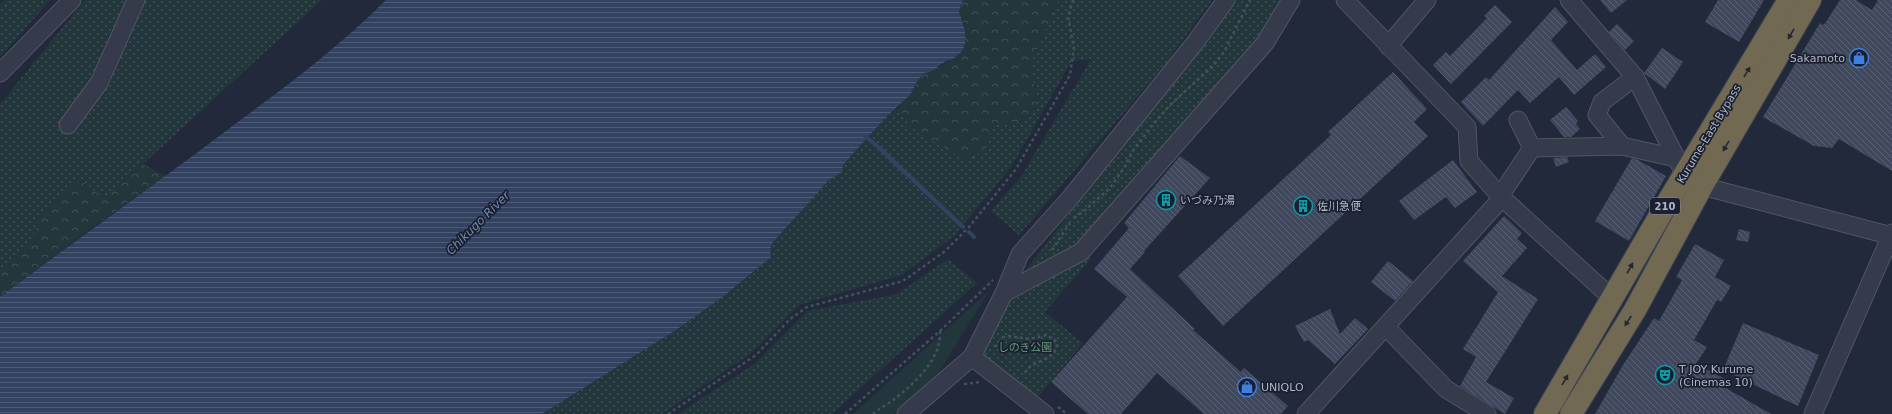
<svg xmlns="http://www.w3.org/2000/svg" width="1892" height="414" font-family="'DejaVu Sans','Noto Sans JP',sans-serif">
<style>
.grass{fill:url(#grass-dots)}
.forest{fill:url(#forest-crowns)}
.garden{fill:#23363c}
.water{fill:url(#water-rules)}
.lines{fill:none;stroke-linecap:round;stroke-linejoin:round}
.stream{stroke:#344262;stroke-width:4}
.building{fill:url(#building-back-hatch)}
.minor-casing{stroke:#505666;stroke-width:19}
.highway-casing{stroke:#3d4352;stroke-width:24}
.path{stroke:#415359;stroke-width:2.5;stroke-dasharray:3 3;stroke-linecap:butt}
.minor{stroke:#353b4b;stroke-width:17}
.highway{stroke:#716952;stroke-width:22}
.oneway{fill:#232732}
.labels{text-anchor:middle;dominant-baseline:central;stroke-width:3.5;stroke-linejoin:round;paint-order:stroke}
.shield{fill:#1a202f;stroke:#838999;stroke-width:1}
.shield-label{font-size:10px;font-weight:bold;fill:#b0b6c7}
.poi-label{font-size:11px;fill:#b0b6c7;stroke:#1a202f;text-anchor:start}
.street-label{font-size:11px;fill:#b0b6c7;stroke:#1a202f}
.park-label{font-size:11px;fill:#669978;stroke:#1a202f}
.water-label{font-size:12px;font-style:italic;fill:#7688b0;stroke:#1a202f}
</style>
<defs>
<pattern id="grass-dots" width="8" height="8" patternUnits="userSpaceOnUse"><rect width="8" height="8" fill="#23363c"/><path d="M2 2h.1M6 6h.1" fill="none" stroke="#405157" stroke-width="1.8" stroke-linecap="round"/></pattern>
<pattern id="forest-crowns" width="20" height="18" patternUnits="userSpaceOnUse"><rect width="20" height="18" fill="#23363c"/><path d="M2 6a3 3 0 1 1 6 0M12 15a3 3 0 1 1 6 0" fill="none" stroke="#405157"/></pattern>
<pattern id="water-rules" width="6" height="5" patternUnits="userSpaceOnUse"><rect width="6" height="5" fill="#344262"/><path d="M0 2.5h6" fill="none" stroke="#4f5b77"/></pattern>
<pattern id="building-back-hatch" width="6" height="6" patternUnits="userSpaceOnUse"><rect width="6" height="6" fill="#40485d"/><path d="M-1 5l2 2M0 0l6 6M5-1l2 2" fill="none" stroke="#596073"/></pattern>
</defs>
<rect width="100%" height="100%" fill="#21293b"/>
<!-- grass -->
<g class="grass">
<path d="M5,0H50L0,57V5Z"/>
<path d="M85,0H322L105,199L80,180L39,217L32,241L0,269V104Z"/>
<path d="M1059,0H1212L1163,67L1019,235L991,211L1022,175L1091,59L1071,62L1012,166L954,236L902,275L799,305L753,352L662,414H542L676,330L724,296L771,257L770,249L773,242L829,180L842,172L843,165L884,119L899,107L909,126L986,148L992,125L1022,121L1038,104L1030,65Z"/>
<path d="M1234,0H1285L1266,36L1075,249L1016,283Z"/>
<path d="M1081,252L1091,259L1045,312L1083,343L1033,403L972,357L1004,293Z"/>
<path d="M948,259L977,283L832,414H678L754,364L807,311L897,294Z"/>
</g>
<!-- forest -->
<g class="forest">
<path d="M963,0H1059L1030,65L1038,104L1022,121L992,125L986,148L967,162L909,126L899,107C909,96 915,84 924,73C936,71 943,63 955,58L965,26L959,11Z"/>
<path d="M143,164L166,176L107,217L0,297V269L32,241L39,217L80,180L105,199Z"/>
</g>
<!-- garden -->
<path class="garden" d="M990,290L937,375L894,414H853Z"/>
<!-- water -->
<path class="water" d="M386,0H963L959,11C964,27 973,46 954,58C952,60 948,60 945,62C936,67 936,71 924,73L916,83L910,95L884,119L843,165L842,172L829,180L773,242L770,249L771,257L724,296L676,330L542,414H0V297C80,237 162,180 242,119C292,82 342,44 386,0Z"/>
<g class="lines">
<!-- stream -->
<g class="stream">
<path d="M863,135L875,144L963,227"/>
<path d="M969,232L974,237"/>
</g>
</g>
<!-- building -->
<g class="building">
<path d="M1600,0H1627L1611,13Z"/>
<path d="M1718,0H1764L1739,42L1705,22Z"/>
<path d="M1840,0H1856L1872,10L1878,0H1892V171L1839,139L1832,148L1814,146L1763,117L1820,23L1824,25Z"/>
<path d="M1495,5L1512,22L1451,84L1433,65L1446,52L1450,56L1487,18L1484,16Z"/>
<path d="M1555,7L1568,22L1551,40L1577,70L1595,54L1606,67L1574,95L1559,77L1530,103L1518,90L1483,126L1461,102L1486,77L1489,80Z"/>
<path d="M1617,24L1634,41L1625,50L1609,32Z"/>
<path d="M1662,48L1683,62L1665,89L1644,73Z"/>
<path d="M1393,72L1427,109L1414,122L1428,136L1223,326L1178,276L1331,135L1328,132Z"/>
<path d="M1566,107L1578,121L1576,124L1580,129L1571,137H1564L1550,120Z"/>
<path d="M1180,156L1210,178L1144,251L1145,252L1130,269L1195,329L1193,330L1241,372L1244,368L1288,406L1281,414H1204L1157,373L1121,414H1088L1051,382L1127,297L1094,269L1129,228L1124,223Z"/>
<path d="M1567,157L1569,162L1556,167L1553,158Z"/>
<path d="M1632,158L1638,160L1666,176L1629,241L1595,221Z"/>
<path d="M1453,160L1477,192L1455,208L1446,197L1414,220L1399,201Z"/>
<path d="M1504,216L1522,233L1517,239L1527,248L1502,276L1538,299L1486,382L1514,398L1505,414L1460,386L1476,357L1463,349L1498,292L1463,261Z"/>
<path d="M1739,229L1750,232L1748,242L1736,240Z"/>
<path d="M1695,244L1724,260L1715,277L1731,286L1721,302L1717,300L1694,340L1707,347L1696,364L1727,380L1724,387L1771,414H1595L1623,365L1654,318L1659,321L1682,280L1676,277Z"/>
<path d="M1388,261L1413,281L1395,301L1371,282Z"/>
<path d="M1330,309L1340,334L1355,318L1368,329L1335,364L1308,340L1304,342L1295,326Z"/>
<path d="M1743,323L1819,355L1798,406L1723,370Z"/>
</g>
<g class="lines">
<!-- minor casing -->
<g class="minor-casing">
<g id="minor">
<path d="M1345,0L1467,127L1469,161L1500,196L1613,299"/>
<path d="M1569,0L1635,77L1685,175L1702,186L1892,236"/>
<path d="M1388,46L1427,0"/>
<path d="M0,73L72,0"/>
<path d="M1518,120L1532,148"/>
<path d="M68,125L99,83L136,0"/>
<path d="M1622,146L1597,115L1602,102L1635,77"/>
<path d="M1500,196L1532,148L1622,146L1676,158"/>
<path d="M1004,293L1081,252L1265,43L1291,0"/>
<path d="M1386,327L1446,389L1487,414"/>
<path d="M972,357L1045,414"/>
<path d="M906,414L972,357L1004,293L1020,254L1071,197L1194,44L1226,0"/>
<path d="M1306,414L1502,198"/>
<path d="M1813,414L1892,233"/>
</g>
</g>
<!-- highway casing -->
<g class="highway-casing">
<g id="highway">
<path d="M1545,414L1669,200L1789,0"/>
<path d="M1571,414L1635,310L1702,186L1810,0"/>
</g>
</g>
<!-- path -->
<g class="path">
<path d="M1074,218L1085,210L1110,188L1124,168L1134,149L1152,126L1170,105L1213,66L1224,52L1250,0"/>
<path d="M1052,250L1070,223"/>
<path d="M995,347L1003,337L1009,336L1029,339L1047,335L1057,342C1057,358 1044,358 1033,365C1029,367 1027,370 1024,374"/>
<path d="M964,384L981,382"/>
<path d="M1058,407L1067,414"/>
<path d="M668,414L756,355L789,320L807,307L903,281L944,252L969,227L1016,169L1070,75L1074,48L1068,17L1073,0"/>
<path d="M845,414L940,331L993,280"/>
<path d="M873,414C879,408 887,405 893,400C913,385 942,359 940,331"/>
</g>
<!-- minor -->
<use href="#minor" class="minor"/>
<!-- highway -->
<use href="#highway" class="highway"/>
</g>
<!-- one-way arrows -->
<defs><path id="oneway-solid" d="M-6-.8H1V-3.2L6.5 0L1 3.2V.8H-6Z"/></defs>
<g class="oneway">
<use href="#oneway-solid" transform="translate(1791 34) rotate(120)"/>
<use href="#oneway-solid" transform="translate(1747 72) rotate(-59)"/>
<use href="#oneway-solid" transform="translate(1726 146) rotate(120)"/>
<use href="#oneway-solid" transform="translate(1630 268) rotate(-61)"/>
<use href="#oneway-solid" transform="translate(1628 321) rotate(123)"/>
<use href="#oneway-solid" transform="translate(1565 380) rotate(-60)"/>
</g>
<!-- icons -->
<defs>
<g id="shop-ring" transform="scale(1)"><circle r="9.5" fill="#1a202f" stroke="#3f7fe0" stroke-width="1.5"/><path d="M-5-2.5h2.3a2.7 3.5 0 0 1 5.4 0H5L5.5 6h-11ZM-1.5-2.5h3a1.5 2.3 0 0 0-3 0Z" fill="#3f7fe0"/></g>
<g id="building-ring" transform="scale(1)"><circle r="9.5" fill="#1a202f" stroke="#0f9aa8" stroke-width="1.5"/><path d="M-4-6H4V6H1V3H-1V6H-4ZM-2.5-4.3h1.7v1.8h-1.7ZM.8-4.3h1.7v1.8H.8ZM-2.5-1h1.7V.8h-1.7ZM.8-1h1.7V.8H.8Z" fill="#0f9aa8"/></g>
<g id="theatre-ring" transform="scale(1)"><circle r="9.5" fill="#1a202f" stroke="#0f9aa8" stroke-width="1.5"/><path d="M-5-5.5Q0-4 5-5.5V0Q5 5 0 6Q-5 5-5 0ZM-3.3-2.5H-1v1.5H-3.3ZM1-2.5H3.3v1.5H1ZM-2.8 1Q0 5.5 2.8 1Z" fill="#0f9aa8"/></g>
</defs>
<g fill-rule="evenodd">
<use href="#shop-ring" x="1859" y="58"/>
<use href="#building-ring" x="1166" y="200"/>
<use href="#building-ring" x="1303" y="206"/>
<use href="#theatre-ring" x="1665" y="375"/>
<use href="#shop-ring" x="1247" y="387"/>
</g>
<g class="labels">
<!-- shield labels -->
<rect class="shield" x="1650" y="198" width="30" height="16" rx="3"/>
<g class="shield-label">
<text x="1665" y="206">210</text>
</g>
<!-- poi labels -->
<g class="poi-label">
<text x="1845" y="58" text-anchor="end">Sakamoto</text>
<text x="1180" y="200">いづみ乃湯</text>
<text x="1317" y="206">佐川急便</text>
<text x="1679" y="369">T JOY Kurume<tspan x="1679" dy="13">(Cinemas 10)</tspan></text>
<text x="1261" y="387">UNIQLO</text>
</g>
<!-- street labels -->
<g class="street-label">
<text transform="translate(1709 134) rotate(-59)">Kurume-East Bypass</text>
</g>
<!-- park labels -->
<g class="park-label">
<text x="1025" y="347">しのき公園</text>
</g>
<!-- water labels -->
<g class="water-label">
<text transform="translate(478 223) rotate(-45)">Chikugo River</text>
</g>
</g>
</svg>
